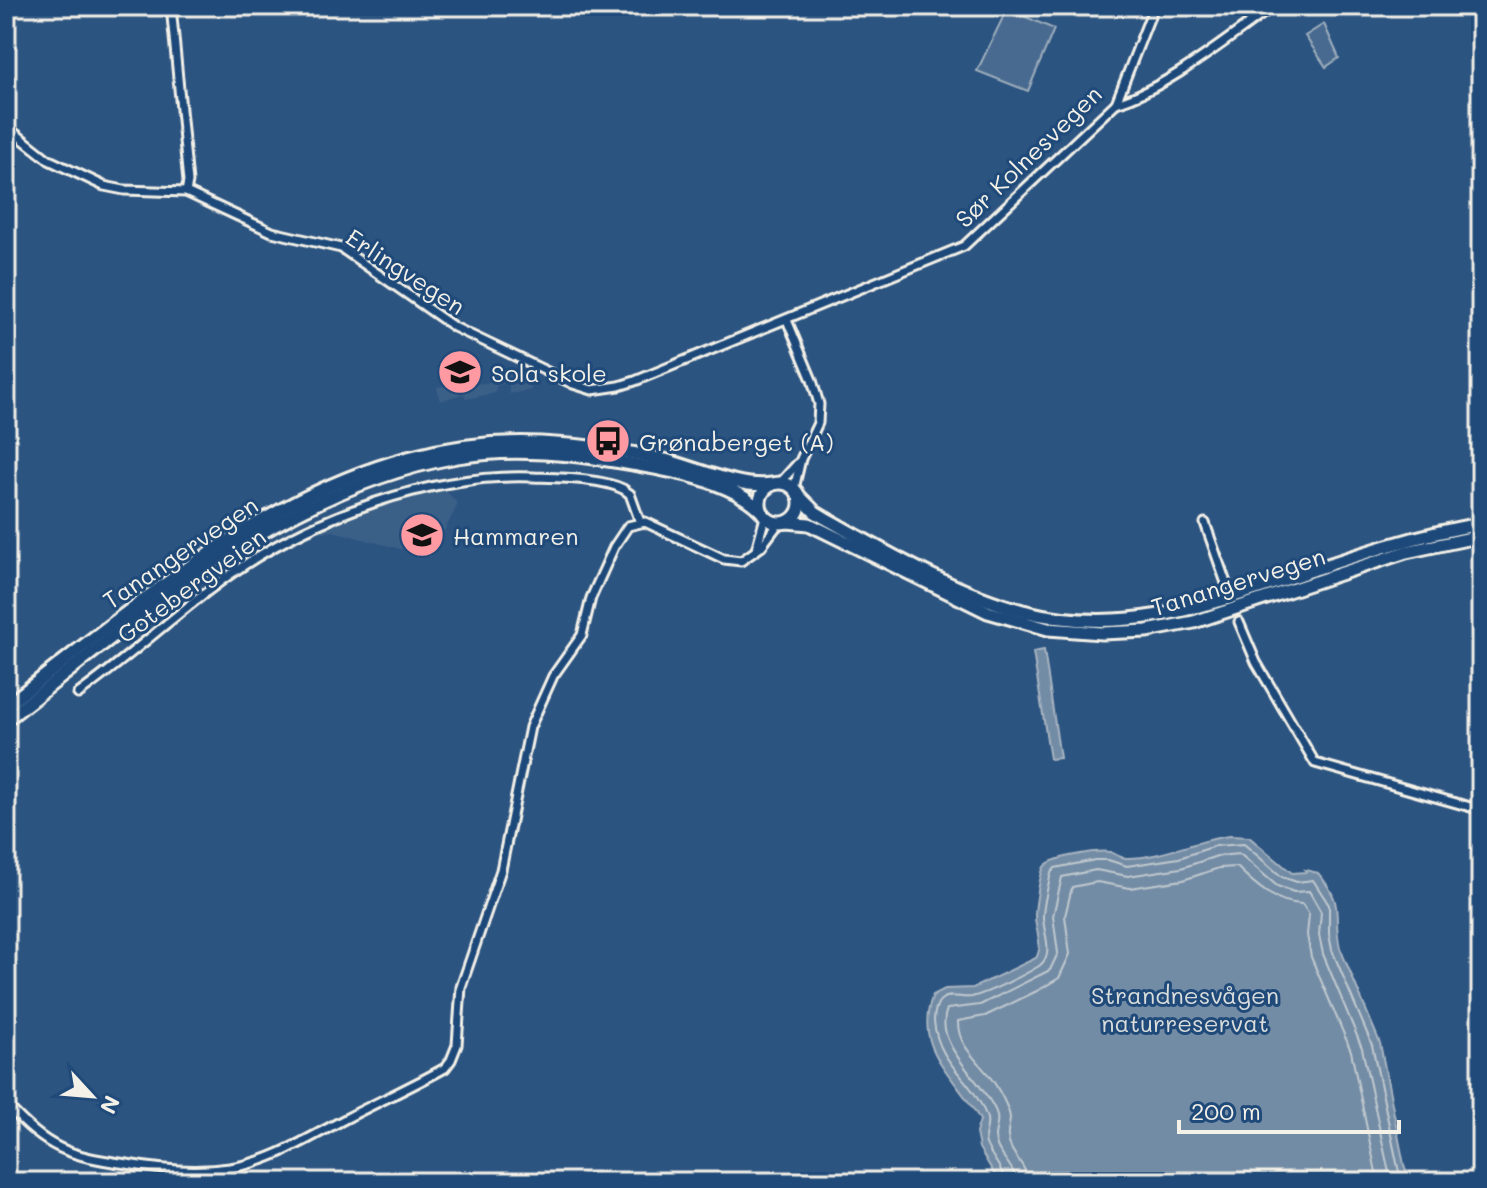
<svg xmlns="http://www.w3.org/2000/svg" width="1487" height="1188" font-family="Mali,sans-serif">
<style>
.built{fill:#3b6088}
.green{fill:#496b90;stroke:#9eaebc;stroke-width:2}
.water{fill:#738ca6;stroke:#a7b4c0;stroke-width:2}
.lines{fill:none;stroke-linecap:round;stroke-linejoin:round}
.shore{stroke:#c0c9ce;stroke-width:2}
.minor-tunnel{stroke:#4a6c90;stroke-width:7;stroke-dasharray:7 3.5;stroke-linecap:butt}
.minor-casing{stroke:#f4f1e8;stroke-width:13}
.trunk-casing{stroke:#f4f1e8;stroke-width:17}
.minor{stroke:#1f4a7a;stroke-width:7}
.trunk{stroke:#1f4a7a;stroke-width:11}
.labels{text-anchor:middle;dominant-baseline:central;stroke-width:6;stroke-linejoin:round;paint-order:stroke}
.street-label{font-size:24px;fill:#f4f1e8;stroke:#1f4a7a}
.poi-label{font-size:24px;fill:#f4f1e8;stroke:#1f4a7a;text-anchor:start}
.park-label{font-size:24px;fill:#dadddb;stroke:#1f4a7a}
</style>
<rect width="100%" height="100%" fill="#2c5481"/>
<filter id="ink" filterUnits="userSpaceOnUse"><feTurbulence type="fractalNoise" baseFrequency=".0125" numOctaves="2"/><feDisplacementMap in="SourceGraphic" scale="16" xChannelSelector="R" yChannelSelector="G"/><feConvolveMatrix kernelMatrix="1 2 1 2 8 2 1 2 1" color-interpolation-filters="sRGB"/></filter>
<g filter="url(#ink)">
<!-- built -->
<g class="built">
<path d="M526,370L531,390L509,394V382L496,386L495,393L466,399L464,393L440,401L437,387L459,384V381L474,378V384L487,383L496,380L495,376L507,372Z"/>
<path d="M443,488L458,504L431,557L333,531L312,533L367,511Z"/>
</g>
<!-- green -->
<g class="green">
<path d="M1007,9L1054,29L1028,91L977,71Z"/>
<path d="M1324,24L1339,58L1326,67L1305,36Z"/>
</g>
<!-- water -->
<g class="water">
<path d="M1044,650L1060,758L1050,759L1033,652Z"/>
<path d="M1230,836L1249,837L1292,873L1306,872L1305,870L1318,873C1346,906 1332,913 1340,948L1380,1043L1404,1165L1410,1182H999L979,1148L976,1133L980,1120C957,1077 911,1049 933,995L945,989L973,988L1036,958C1044,945 1035,930 1035,916C1035,907 1040,874 1044,867C1050,857 1098,850 1110,852C1116,854 1120,858 1127,858C1163,858 1195,840 1230,836Z"/>
</g>
<g class="lines">
<!-- shore -->
<g class="shore">
<path d="M1005,1182C1004,1169 991,1157 986,1144C982,1134 991,1126 986,1115C972,1078 938,1065 934,1021C934,1014 936,1003 942,999C950,993 963,999 972,997C990,992 1023,976 1039,966C1056,954 1042,931 1043,915C1044,901 1048,886 1051,873L1055,868L1095,860H1108L1127,866L1179,858L1215,846L1244,844L1282,877L1297,882L1313,880L1329,905V934L1332,950L1372,1045L1401,1182"/>
<path d="M1016,1182C1015,1165 995,1153 995,1137C995,1128 1000,1122 996,1112C984,1081 932,1045 947,1009L980,1005L1050,970L1058,953L1053,916L1062,877L1096,870L1128,876L1181,868L1217,856L1240,854L1277,886L1294,892L1309,891L1321,912L1319,935L1323,954L1362,1048L1391,1182"/>
<path d="M1028,1182C1027,1164 1009,1154 1008,1137C1007,1131 1010,1124 1010,1118C1009,1107 1001,1094 995,1084C982,1063 957,1048 958,1021L985,1016L1039,990L1059,978L1070,954L1065,916L1072,887L1097,882L1130,888L1183,880L1219,868L1237,867C1256,886 1275,903 1302,904L1309,914L1307,935L1311,957L1351,1051L1378,1182"/>
</g>
<!-- minor-tunnel -->
<path class="minor-tunnel" d="M1226,583L1239,622"/>
<!-- minor casing -->
<g class="minor-casing">
<g id="minor">
<path d="M171,6L188,182L186,192"/>
<path d="M1116,103C1168,88 1229,37 1274,6"/>
<path d="M6,126L49,160L104,186L124,190L186,192L272,232L341,248L454,327L573,384L592,390L619,386L635,381L964,246L1116,103L1154,6"/>
<path d="M787,320L812,380L819,404L818,423L801,459L794,489"/>
<path d="M780,483L797,464"/>
<path d="M1205,523L1226,583"/>
<path d="M756,550L765,517"/>
<path d="M1239,622L1256,662L1315,763L1481,810"/>
<path d="M78,694C131,656 178,611 231,574C314,516 432,473 533,477C558,478 601,478 623,489L630,494L640,522"/>
<path d="M6,1104C49,1150 66,1155 127,1164C161,1170 196,1173 230,1168C272,1162 310,1137 347,1118C380,1101 413,1086 445,1068L451,1060L457,1045L461,987L501,870L530,727L553,676L582,635L591,598L614,547L628,526L645,522L724,559L741,561L761,547L779,523"/>
</g>
</g>
<!-- trunk casing -->
<g class="trunk-casing">
<g id="trunk">
<circle cx="780" cy="503" r="20"/>
<path d="M798,495L815,512L825,518C886,552 955,593 1023,611C1117,635 1194,610 1283,580C1348,558 1413,535 1481,524"/>
<path d="M787,522L809,524L988,612L1048,629L1102,633L1147,631L1194,622L1406,552L1481,536"/>
<path d="M6,706C163,586 330,433 541,443C581,445 622,450 661,459C695,467 738,489 772,484"/>
<path d="M6,720C143,615 281,488 457,457C514,447 575,454 632,464C672,471 732,481 761,511"/>
</g>
</g>
<!-- minor -->
<use href="#minor" class="minor"/>
<!-- trunk -->
<use href="#trunk" class="trunk"/>
</g>
</g>
<!-- icons -->
<defs>
<g id="school-disc" transform="scale(2.3)"><circle r="9.5" fill="#ff9aa2" stroke="#1f4a7a"/><path d="M0-5L7-2L0 1L-7-2ZM-4 1L0 2.5L4 1V4Q0 6-4 4Z" fill="#111"/></g>
<g id="bus-disc" transform="scale(2.3)"><circle r="9.5" fill="#ff9aa2" stroke="#1f4a7a"/><path d="M-5-6H5V4H4V6H2V4H-2V6H-4V4H-5ZM-3.5-4V0h7V-4ZM-3.5 1.2v1.5H-2V1.2ZM2 1.2v1.5H3.5V1.2Z" fill="#111"/></g>
</defs>
<g fill-rule="evenodd">
<use href="#school-disc" x="460" y="372"/>
<use href="#bus-disc" x="608" y="441"/>
<use href="#school-disc" x="422" y="535"/>
</g>
<g class="labels">
<!-- street labels -->
<g class="street-label">
<text transform="translate(1028 156) rotate(-44)">Sør Kolnesvegen</text>
<text transform="translate(406 271) rotate(33)">Erlingvegen</text>
<text transform="translate(180 552) rotate(-34)">Tanangervegen</text>
<text transform="translate(1238 581) rotate(-17)">Tanangervegen</text>
<text transform="translate(191 585) rotate(-36)">Gotebergveien</text>
</g>
<!-- poi labels -->
<g class="poi-label">
<text x="491" y="372">Sola skole</text>
<text x="639" y="441">Grønaberget (A)</text>
<text x="453" y="535">Hammaren</text>
</g>
<!-- park labels -->
<g class="park-label">
<text x="1185" y="994">Strandnesvågen<tspan x="1185" dy="28">naturreservat</tspan></text>
</g>
</g>
<!-- margin -->
<rect width="1487" height="1188" fill="none" stroke="#1f4a7a" stroke-width="32"/>
<rect x="16" y="16" width="1455" height="1156" fill="none" stroke="#f4f1e8" stroke-width="3" filter="url(#ink)"/>
<!-- north arrow -->
<g transform="translate(92 1096) rotate(116)" stroke="#1f4a7a" stroke-width="6" paint-order="stroke">
<path d="M0-6L14 30L0 20L-14 30Z" fill="#f4f1e8"/>
<text y="-12" font-size="22" font-weight="bold" text-anchor="middle" fill="#f4f1e8">N</text>
</g>
<!-- scale -->
<path d="M1179 1120v12h220v-12" fill="none" stroke="#f4f1e8" stroke-width="4"/>
<text x="1191" y="1120" font-size="24" fill="#f4f1e8" stroke="#1f4a7a" stroke-width="6" paint-order="stroke">200 m</text>
</svg>
